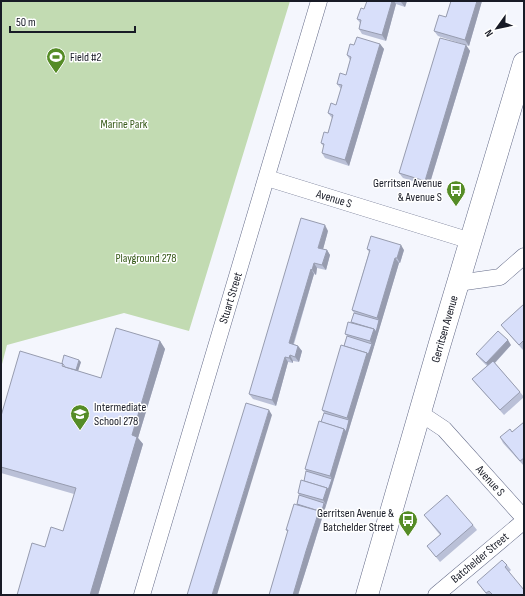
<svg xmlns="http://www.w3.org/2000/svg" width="525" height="596" font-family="'Sofia Sans Condensed',sans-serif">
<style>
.green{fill:#c2dbb2}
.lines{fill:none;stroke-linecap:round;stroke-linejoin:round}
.street-casing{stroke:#646b88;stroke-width:17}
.secondary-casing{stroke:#646b88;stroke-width:23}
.street{stroke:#fff;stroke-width:16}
.secondary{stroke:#fff;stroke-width:22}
.wall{fill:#bac0d7}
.shaded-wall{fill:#979caf}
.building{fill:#d8dffa;stroke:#979caf}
.labels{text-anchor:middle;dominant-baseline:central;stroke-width:3;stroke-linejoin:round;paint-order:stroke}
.poi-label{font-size:12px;fill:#181b26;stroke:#fff;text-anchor:start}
.park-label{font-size:12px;fill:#365918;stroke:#fff}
.street-label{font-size:12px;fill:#181b26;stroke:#fff}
</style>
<rect width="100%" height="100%" fill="#f4f6fd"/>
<!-- green -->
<path class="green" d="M1,1H290L189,331L124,313L7,345L1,368Z"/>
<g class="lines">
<!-- street casing -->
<g class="street-casing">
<g id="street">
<path d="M267,178L471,241"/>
<path d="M458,283L500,277L524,256"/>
<path d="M420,413L444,429L524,518"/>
<path d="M142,595L319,1"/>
<path d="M436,595L524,521"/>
</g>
</g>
<!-- secondary casing -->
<g class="secondary-casing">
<path id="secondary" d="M367,595L440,343L524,63"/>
</g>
<!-- street -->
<use href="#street" class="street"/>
<!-- secondary -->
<use href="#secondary" class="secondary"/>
</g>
<!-- wall -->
<g class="wall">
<path d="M367,1H407L405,7L396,4L386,41L362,34L359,29L360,23L357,19L364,9Z"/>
<path d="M451,1H482L469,46L438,36L434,31L446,17Z"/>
<path d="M380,44L384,49L349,166L325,158L322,153L324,147L321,143L328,133L332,118L328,113L336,105L341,89L337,84L346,75L350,60L347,55L354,45Z"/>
<path d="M466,45L470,51L429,186L403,178L399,173Z"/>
<path d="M328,231L323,249L327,250L330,255L326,270L317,268L316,275L314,274L294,344L298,346L302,351L299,362L293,361V363L288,362L276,406L253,399L249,394Z"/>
<path d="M367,249L404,250L400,263H399L330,493L310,557L298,595H269L288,532L286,530L297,504L299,495L298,493L304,481L306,471L305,469L324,413L322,410L347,336L345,334L351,322L354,313L352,310L369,252Z"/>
<path d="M524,304V349L523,350L505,330L501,325Z"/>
<path d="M160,341L165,349L138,438L143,444L98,595L45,547L63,531L74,494L1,473V416L81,362L78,371L101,378Z"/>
<path d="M511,345L495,363L520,392L524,397L504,415L476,384L472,379L487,366L480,359L476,354Z"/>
<path d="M524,422V466L503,443L500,437L512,432Z"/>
<path d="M424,515L473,525L477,530L440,562L427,546L440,535Z"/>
<path d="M507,565L511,570L509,572L524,595H487L477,582Z"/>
</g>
<!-- shaded-wall -->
<g class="shaded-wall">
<path d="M392,1H394L396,4L386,41L382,35Z"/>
<path d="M402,1H407L405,7L401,2Z"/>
<path d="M477,1H482L469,46L465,40Z"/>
<path d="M380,44L384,49L349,166L345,160Z"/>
<path d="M466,45L470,51L429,186L425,181Z"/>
<path d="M325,225L328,231L322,253L318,248Z"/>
<path d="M401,245L404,250L400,263L397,258Z"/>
<path d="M327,250L330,255L326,270L322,265Z"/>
<path d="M395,258L399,263L374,347L370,341L374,329L379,320L377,318Z"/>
<path d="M314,263L317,268L316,275L312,270Z"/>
<path d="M311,269L314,274L292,348L289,343Z"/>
<path d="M508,340L511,345L490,368L486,363Z"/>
<path d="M160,341L165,349L138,438L143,444L98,595H90L132,435Z"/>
<path d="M372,344L374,347L326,505L323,500L327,488L332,479L330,476L344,429L349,420L347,418L367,353Z"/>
<path d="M298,346L302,351L299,362L295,357Z"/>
<path d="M290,355L293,361V363L289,358Z"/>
<path d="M285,357L288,362L276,406L272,400Z"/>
<path d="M79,360L81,362L77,374L76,371Z"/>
<path d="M269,410L272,415L217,595H212Z"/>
<path d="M324,503L326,505L310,557L298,595H293L306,551L319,511Z"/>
</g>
<!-- building -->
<g class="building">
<path d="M367,1H392L382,35L359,29L361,20L357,19L361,8L364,9Z"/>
<path d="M451,1H477L465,40L434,31L439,15L446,17Z"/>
<path d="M357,37L380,44L345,160L322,153L324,144L321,143L324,132L328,133L333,115L328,113L331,103L336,105L342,85L337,84L340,73L346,75L351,57L347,55L350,44L354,45Z"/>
<path d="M440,38L466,45L425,181L399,173Z"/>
<path d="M301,218L325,225L318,248L327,250L322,265L314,263L312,270L311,269L289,343L298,346L295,357L290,355L289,358L285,357L272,400L249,394Z"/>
<path d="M371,236L401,245L397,258H395L377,318L352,310L370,250L367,249Z"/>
<path d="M524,304V340L519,345L501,325Z"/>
<path d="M354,313L379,320L376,332L374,329L351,322Z"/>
<path d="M348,322L374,329L370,341L345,334Z"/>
<path d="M116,328L160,341L132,435L137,437L90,595H17L32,543L45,547L51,527L63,531L76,488L1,467V416L20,351L63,364L62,366L101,378Z"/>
<path d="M498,331L508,340L486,363L476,354Z"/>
<path d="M347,336L372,344L368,355L367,353L344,346Z"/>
<path d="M341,345L367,353L347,418L322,410Z"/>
<path d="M64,355L79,360L76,370L65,367L63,364L62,363Z"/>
<path d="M493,361L520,392L500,410L472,379Z"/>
<path d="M246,403L269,410L212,595H187Z"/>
<path d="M324,413L349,420L346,432L344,429L321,422Z"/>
<path d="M319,421L344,429L330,476L305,469Z"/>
<path d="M524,422V458L520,461L500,437L510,429L512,432Z"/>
<path d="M306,471L332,479L328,490L327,488L304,481Z"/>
<path d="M301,480L327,488L323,500L298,493Z"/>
<path d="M299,495L324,503L321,514L319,511L297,504Z"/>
<path d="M447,495L473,525L436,557L427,546L441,534L424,515Z"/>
<path d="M294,504L319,511L306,551L293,595H269L288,530H286Z"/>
<path d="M502,560L507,565L505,567L524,590V595H493L489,591L486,593L477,582Z"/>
</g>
<!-- icons -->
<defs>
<g id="stadium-pin" transform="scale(1)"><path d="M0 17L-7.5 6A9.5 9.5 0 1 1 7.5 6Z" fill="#558c26" stroke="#fff"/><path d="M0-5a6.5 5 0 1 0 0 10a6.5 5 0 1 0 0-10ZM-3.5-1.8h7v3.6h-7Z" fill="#fff"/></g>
<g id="bus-pin" transform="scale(1)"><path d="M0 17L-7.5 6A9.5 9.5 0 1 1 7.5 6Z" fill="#558c26" stroke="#fff"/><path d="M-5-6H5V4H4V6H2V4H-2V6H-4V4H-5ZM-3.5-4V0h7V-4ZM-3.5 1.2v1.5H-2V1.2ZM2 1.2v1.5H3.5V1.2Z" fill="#fff"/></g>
<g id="school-pin" transform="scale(1)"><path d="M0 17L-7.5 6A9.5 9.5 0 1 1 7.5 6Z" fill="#558c26" stroke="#fff"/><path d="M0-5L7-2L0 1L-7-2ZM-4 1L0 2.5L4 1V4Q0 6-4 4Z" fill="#fff"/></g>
</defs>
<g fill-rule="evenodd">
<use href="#stadium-pin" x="56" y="57"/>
<use href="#bus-pin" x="456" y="190"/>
<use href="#school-pin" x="80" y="414"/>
<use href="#bus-pin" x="408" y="520"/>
</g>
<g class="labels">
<!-- poi labels -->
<g class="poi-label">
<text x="70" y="57">Field #2</text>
<text x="442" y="183" text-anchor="end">Gerritsen Avenue<tspan x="442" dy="14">&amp; Avenue S</tspan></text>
<text x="94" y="407">Intermediate<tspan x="94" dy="14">School 278</tspan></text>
<text x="394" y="513" text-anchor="end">Gerritsen Avenue &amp;<tspan x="394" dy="14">Batchelder Street</tspan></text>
</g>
<!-- park labels -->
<g class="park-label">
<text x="124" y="124">Marine Park</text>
<text x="146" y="258">Playground 278</text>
</g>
<!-- street labels -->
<g class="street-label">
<text transform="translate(334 199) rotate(17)">Avenue S</text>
<text transform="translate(231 298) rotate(-73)">Stuart Street</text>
<text transform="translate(445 329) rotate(-74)">Gerritsen Avenue</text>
<text transform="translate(490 481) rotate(48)">Avenue S</text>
<text transform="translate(480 558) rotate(-40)">Batchelder Street</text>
</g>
</g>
<!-- border -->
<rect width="525" height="596" fill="none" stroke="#181b26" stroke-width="4"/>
<!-- north arrow -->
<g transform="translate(497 28) rotate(237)" stroke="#ffffff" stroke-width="3" paint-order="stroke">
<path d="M0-3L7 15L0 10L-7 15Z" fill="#181b26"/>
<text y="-6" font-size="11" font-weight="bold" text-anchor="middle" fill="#181b26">N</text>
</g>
<!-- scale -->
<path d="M10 26v6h125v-6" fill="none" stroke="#181b26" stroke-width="2"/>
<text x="16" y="26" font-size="12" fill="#181b26" stroke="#ffffff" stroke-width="3" paint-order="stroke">50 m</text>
</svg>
